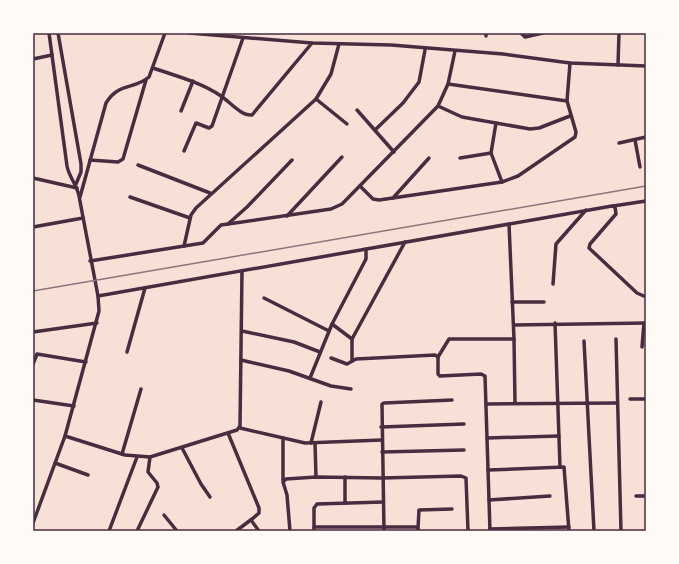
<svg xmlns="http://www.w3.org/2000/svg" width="679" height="564" font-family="Karla,sans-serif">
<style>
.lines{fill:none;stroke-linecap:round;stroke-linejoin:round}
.minor{stroke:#4a2c40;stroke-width:3.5}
.rail{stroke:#8f747c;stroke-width:1.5}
.neatline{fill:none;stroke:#4a2c40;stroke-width:1.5}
</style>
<rect width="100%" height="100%" fill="#f7e1d7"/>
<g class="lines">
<!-- minor -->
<g class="minor">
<path d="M58,33L81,164V172L76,184"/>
<path d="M189,33L312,43L391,45L503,54L570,63L646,66"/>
<path d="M486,33V36"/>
<path d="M521,33L525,37L543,33"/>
<path d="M33,59L52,55"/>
<path d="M618,65L619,33"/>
<path d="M153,68C176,76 200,82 221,96C230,102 241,116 252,115L312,43"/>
<path d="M448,84L567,101"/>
<path d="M316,99L347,124"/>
<path d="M438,106L462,117L530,129L539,128L570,116"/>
<path d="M357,110L394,152"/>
<path d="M181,111L193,81"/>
<path d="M496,123L491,153L502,182"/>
<path d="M375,130L403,103L419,82L425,50"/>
<path d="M635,140L640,167"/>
<path d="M619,143L646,137"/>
<path d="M184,151L196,123L209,128L212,126L243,38"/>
<path d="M460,158L491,153"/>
<path d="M90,160L118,162L123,159L146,80"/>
<path d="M138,165L210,193"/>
<path d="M33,178L77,188"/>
<path d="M360,186L373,199L379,200L502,182L518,176L575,137L576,132L567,101L570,63"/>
<path d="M80,197L106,103C119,82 134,90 149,77L165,33"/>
<path d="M130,197L190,218"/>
<path d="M393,198L429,158"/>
<path d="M613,206L646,201"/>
<path d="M287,216L342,157"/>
<path d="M228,224L247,207L292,160"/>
<path d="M509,224L514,339L515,403"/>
<path d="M33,227L83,218"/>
<path d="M184,246L191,215L196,208L316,99L331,74L339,44"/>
<path d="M90,261L203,243L221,225L331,209L342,204L438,106L448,84L455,51"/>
<path d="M553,284L556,244L586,210"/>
<path d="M98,296L612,206L615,207L616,214L590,244L589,248L637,293L646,297"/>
<path d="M264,298L329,331"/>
<path d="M512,302H544"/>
<path d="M555,323L560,467"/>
<path d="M332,324L352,339V361"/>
<path d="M514,325L646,323"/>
<path d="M242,331L294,342L320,352"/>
<path d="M33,332L97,323"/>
<path d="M352,339L405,242"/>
<path d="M616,339L621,531"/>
<path d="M584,341L594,531"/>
<path d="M642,347L644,323"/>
<path d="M127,352L145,288"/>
<path d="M438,357L449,339H514"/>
<path d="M331,358L347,364L356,359L435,355L438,357V374L440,376L481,374L485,376L490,531"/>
<path d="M241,360L289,371L331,386L351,389"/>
<path d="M33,364L37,354L86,362"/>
<path d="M310,378L332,324L366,259V249"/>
<path d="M630,399H646"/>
<path d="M33,400L74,406"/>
<path d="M486,404L617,403"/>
<path d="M381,427L464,424"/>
<path d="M240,428L305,443L382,440"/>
<path d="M228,433L259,508V513L251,520L259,531"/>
<path d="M65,436L125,455L150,457L237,430L240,426L242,271"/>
<path d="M283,438V480"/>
<path d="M487,438L559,436"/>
<path d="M311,443L321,402"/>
<path d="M315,443L316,477"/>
<path d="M182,448L201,484L210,497"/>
<path d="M382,452L464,450"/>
<path d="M122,454L141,389"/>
<path d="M55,463L88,475"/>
<path d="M488,470L564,467L569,531"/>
<path d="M345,477V503"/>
<path d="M636,496H646"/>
<path d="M489,500L550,496"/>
<path d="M164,515L177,531"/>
<path d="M33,523L65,436L99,311L98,296L79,196C77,185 69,177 67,166L49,33"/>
<path d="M314,527H417L419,531"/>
<path d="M418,528L419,510L452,509"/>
<path d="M490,529L569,527"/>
<path d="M109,531L137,457"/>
<path d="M137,531L158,487L157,483L148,472L150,457"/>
<path d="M236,531L252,519"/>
<path d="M290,531L287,495L283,482L286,479L316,477L382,478L461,476L466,478L468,531"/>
<path d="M314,531V508L317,504L383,502"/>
<path d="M384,531L382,404L384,403L452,400"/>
</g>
<!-- rail -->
<path class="rail" d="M33,291L646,186"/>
</g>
<!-- border -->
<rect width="679" height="564" fill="none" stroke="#fffaf5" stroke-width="68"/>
<rect x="34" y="34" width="611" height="496" class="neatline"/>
</svg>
